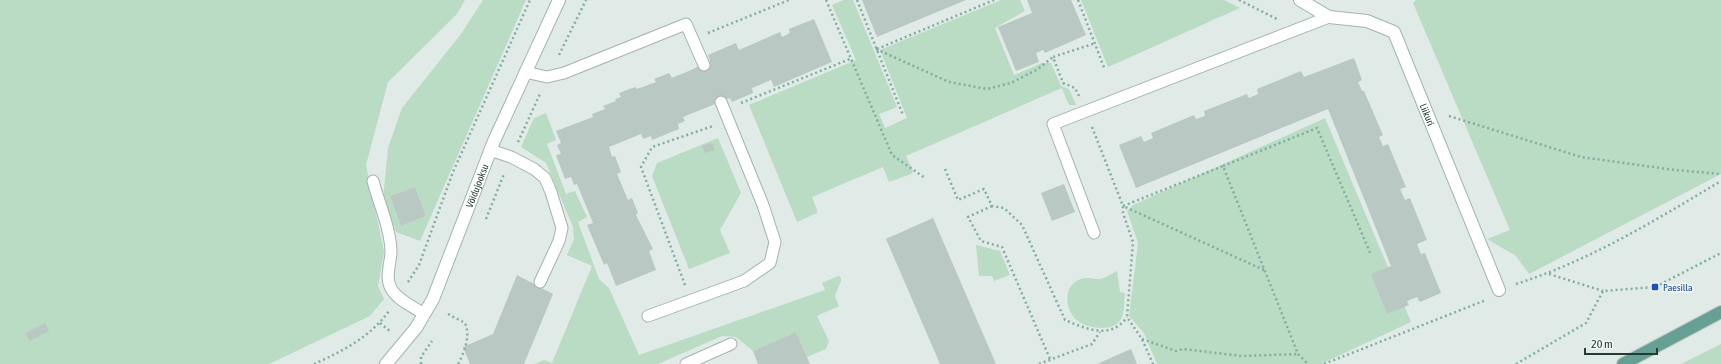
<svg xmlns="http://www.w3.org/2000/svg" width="1721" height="364" font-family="'Asap Condensed',sans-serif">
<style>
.green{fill:#badbc4;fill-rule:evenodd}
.building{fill:#b9c8c3}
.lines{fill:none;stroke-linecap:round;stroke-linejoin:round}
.service-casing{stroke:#a3b3ae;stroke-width:13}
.minor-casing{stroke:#a3b3ae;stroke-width:14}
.primary-casing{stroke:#c1c8c6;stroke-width:14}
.path{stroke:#82ada1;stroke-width:2.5;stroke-dasharray:2 3;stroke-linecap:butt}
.service{stroke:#fff;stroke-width:11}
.minor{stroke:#fff;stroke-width:12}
.primary{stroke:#669f93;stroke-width:12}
.transit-dot{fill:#1a4fb4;stroke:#f1f7f4;stroke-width:1.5}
.labels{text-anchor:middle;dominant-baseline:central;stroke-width:3;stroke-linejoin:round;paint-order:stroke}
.street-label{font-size:10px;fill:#223b35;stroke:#f1f7f4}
.transit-label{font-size:10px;fill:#164399;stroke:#f1f7f4;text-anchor:start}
</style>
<rect width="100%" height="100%" fill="#e0ebe7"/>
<!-- green -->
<g class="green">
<path d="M0,0H465L457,14L388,82L366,165L384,252L378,286L384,299L370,316L269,364H0Z"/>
<path d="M483,0H526L420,241L396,232L383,199L388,148L402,108L461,34ZM415,187L426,216L401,226L390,196Z"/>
<path d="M844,0H853L897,107L879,114L885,128L907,118L880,50L1001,0H1020L1025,11L995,28L1014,75L1042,63H1051L1061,86L1069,89L1076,105H1069L1062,88L906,156L913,171L911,174L889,182L883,167L812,197L817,210V213L797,222L749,105L856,60L832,5Z"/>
<path d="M1081,0H1224L1240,8L1108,67Z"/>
<path d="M1416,0H1721V174L1529,274L1516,256L1487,239L1510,230L1413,3Z"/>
<path d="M546,113L556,140L547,144L566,194L575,191L587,217L578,222L599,279L609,288L639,355L825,290L822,283L838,276L841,277V281L835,296L839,306L817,316L829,341L826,349L807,357L796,332L753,351L736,337L722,336L658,364H534L544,360L552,363L592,266L567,255L574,239L573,227L546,163L521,147L534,118Z"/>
<path d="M1325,118L1411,322L1321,364H1157L1144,333L1129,316L1138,243L1127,211L1133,205Z"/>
<path d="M718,138L741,193L720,230L730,253L689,269L652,176L657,163Z"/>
<path d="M976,245L1000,251L1010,275L994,281L992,276H979Z"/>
<path d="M1117,271L1120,292L1125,293C1124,300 1125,310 1122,317C1116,333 1088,329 1078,321C1067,314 1063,291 1074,283C1085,274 1091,280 1100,279C1106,278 1112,273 1117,271Z"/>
<path d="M1721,344V364H1681Z"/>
</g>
<!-- building -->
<g class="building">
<path d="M862,0H966L877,37Z"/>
<path d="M1027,0H1071L1086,35L1045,53L1043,50L1036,53L1039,62L1016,71L998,27L1032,13Z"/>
<path d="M814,19L832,62L774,87L771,80L752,88L753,93L732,102L730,98L683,117L685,121L678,124L679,129L652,140L651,136L643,139L641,134L609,147L612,157L615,156L621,172L617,174L628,200L632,198L638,213L636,215L653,249L649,251L656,270L616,286L607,263L604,265L587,225L593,223L577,184L574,185L571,177L565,179L556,155L561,154L557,145L561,143L556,131L593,117L592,114L605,109L603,106L616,101L615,99L621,97L619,93L635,87L637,89L656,82L654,79L669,73L672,78L691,70L710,61L708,55L736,43L739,50L780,32L782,37L790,33L789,29Z"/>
<path d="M1354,58L1362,80L1358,82L1362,91H1364L1383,135L1379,137L1383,146L1388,144L1406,187L1400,189L1405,200L1410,198L1427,240L1417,244L1421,254L1425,253L1441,293L1420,302L1417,297L1407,301L1409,305L1387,314L1371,274L1391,266L1328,109L1136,188L1119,145L1141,136L1144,142L1153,138L1151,133L1194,115L1196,119L1205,116L1204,111L1247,94L1249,98L1258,94L1257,89L1301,71L1304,77Z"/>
<path d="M712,143L715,150L705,153L702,146Z"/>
<path d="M1064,184L1075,212L1052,221L1041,193Z"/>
<path d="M415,187L426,216L401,226L390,196Z"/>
<path d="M933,218L996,364H940L886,239Z"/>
<path d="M517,275L553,294L524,364H470L463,347L493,334Z"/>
<path d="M45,323L49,331L30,341L25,333Z"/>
<path d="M796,332L810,364H758L753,351Z"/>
<path d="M1131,349L1137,364H1097Z"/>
</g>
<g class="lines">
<!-- service casing -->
<g class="service-casing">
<g id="service">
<path d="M525,72L547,77L564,73L686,24L704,65"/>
<path d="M490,150L511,157L534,169L545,178L551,192L562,228L559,241L540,282"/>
<path d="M373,181C379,204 390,227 391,251C391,263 384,279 392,290C399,301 414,307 424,314"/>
<path d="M1094,233L1053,124L1329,17"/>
<path d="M648,316L744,281L770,263L775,242L763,205L721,102"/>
<path d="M686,364L731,344"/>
</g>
</g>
<!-- minor casing -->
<g class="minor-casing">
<g id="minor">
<path id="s1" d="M1300,0L1329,17L1367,21L1394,32L1499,290"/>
<path id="s2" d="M386,364L416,328L433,299L494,141L559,0"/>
</g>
</g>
<!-- primary casing -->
<g class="primary-casing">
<path id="primary" d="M1623,364L1721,312"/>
</g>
<!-- path -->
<g class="path">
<path d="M826,0L892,155L925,178"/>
<path d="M857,0L903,115"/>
<path d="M1078,0L1105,70"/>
<path d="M1239,0L1277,19"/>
<path d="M708,33L789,0"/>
<path d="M876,49L949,82L987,89L1011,83L1038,69L1053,57"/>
<path d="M877,49L994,0"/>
<path d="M559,55L586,0"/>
<path d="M1079,96L1075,88L1063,83L1053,57L1096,43"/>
<path d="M741,103L850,59"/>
<path d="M1449,116L1581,157L1675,170L1721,174"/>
<path d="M1092,127L1123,206V213L1133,242L1127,317L1142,339L1153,364"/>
<path d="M518,142L540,94"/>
<path d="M1223,166L1317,128L1371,255"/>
<path d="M945,169L958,200L984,189L992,206L1004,208L1022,225L1065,320C1086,329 1111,340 1127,317"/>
<path d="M992,206L968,217L981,241L1002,247L1050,359"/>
<path d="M486,219L504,174"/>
<path d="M1264,270L1123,206L1223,166L1298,354L1308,364"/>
<path d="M1549,274L1603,291"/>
<path d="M408,282L419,265L453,172L530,0"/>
<path d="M1516,284C1589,261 1656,220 1721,181"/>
<path d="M685,285L641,167L652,147L713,126"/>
<path d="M448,314L465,323C471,336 464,353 458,364"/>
<path d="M380,323L391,332"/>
<path d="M1142,339L1176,351L1183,349L1242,356L1298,354"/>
<path d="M314,364C343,351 370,337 389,311"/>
<path d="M421,364V357L432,341"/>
<path d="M1039,364L1092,344L1100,332"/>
<path d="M1324,364L1486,300"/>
<path d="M1516,364L1586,323L1603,291L1655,287L1721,253"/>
</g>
<!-- service -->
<use href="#service" class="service"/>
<!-- minor -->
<use href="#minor" class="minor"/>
<!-- primary -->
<use href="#primary" class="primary"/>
</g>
<!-- markers -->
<rect class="transit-dot" x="1651" y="283" width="8" height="8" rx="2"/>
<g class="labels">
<!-- street labels -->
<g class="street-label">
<text stroke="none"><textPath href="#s1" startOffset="190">Liikuri</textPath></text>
<text stroke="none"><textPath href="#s2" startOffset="202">Võidujooksu</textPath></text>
</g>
<!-- transit labels -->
<g class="transit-label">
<text x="1663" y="287">Paesilla</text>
</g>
</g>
<!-- scale -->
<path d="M1585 348v6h72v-6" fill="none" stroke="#223b35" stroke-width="2"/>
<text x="1591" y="348" font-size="12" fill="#223b35" stroke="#f1f7f4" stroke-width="3" paint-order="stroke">20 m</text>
</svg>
